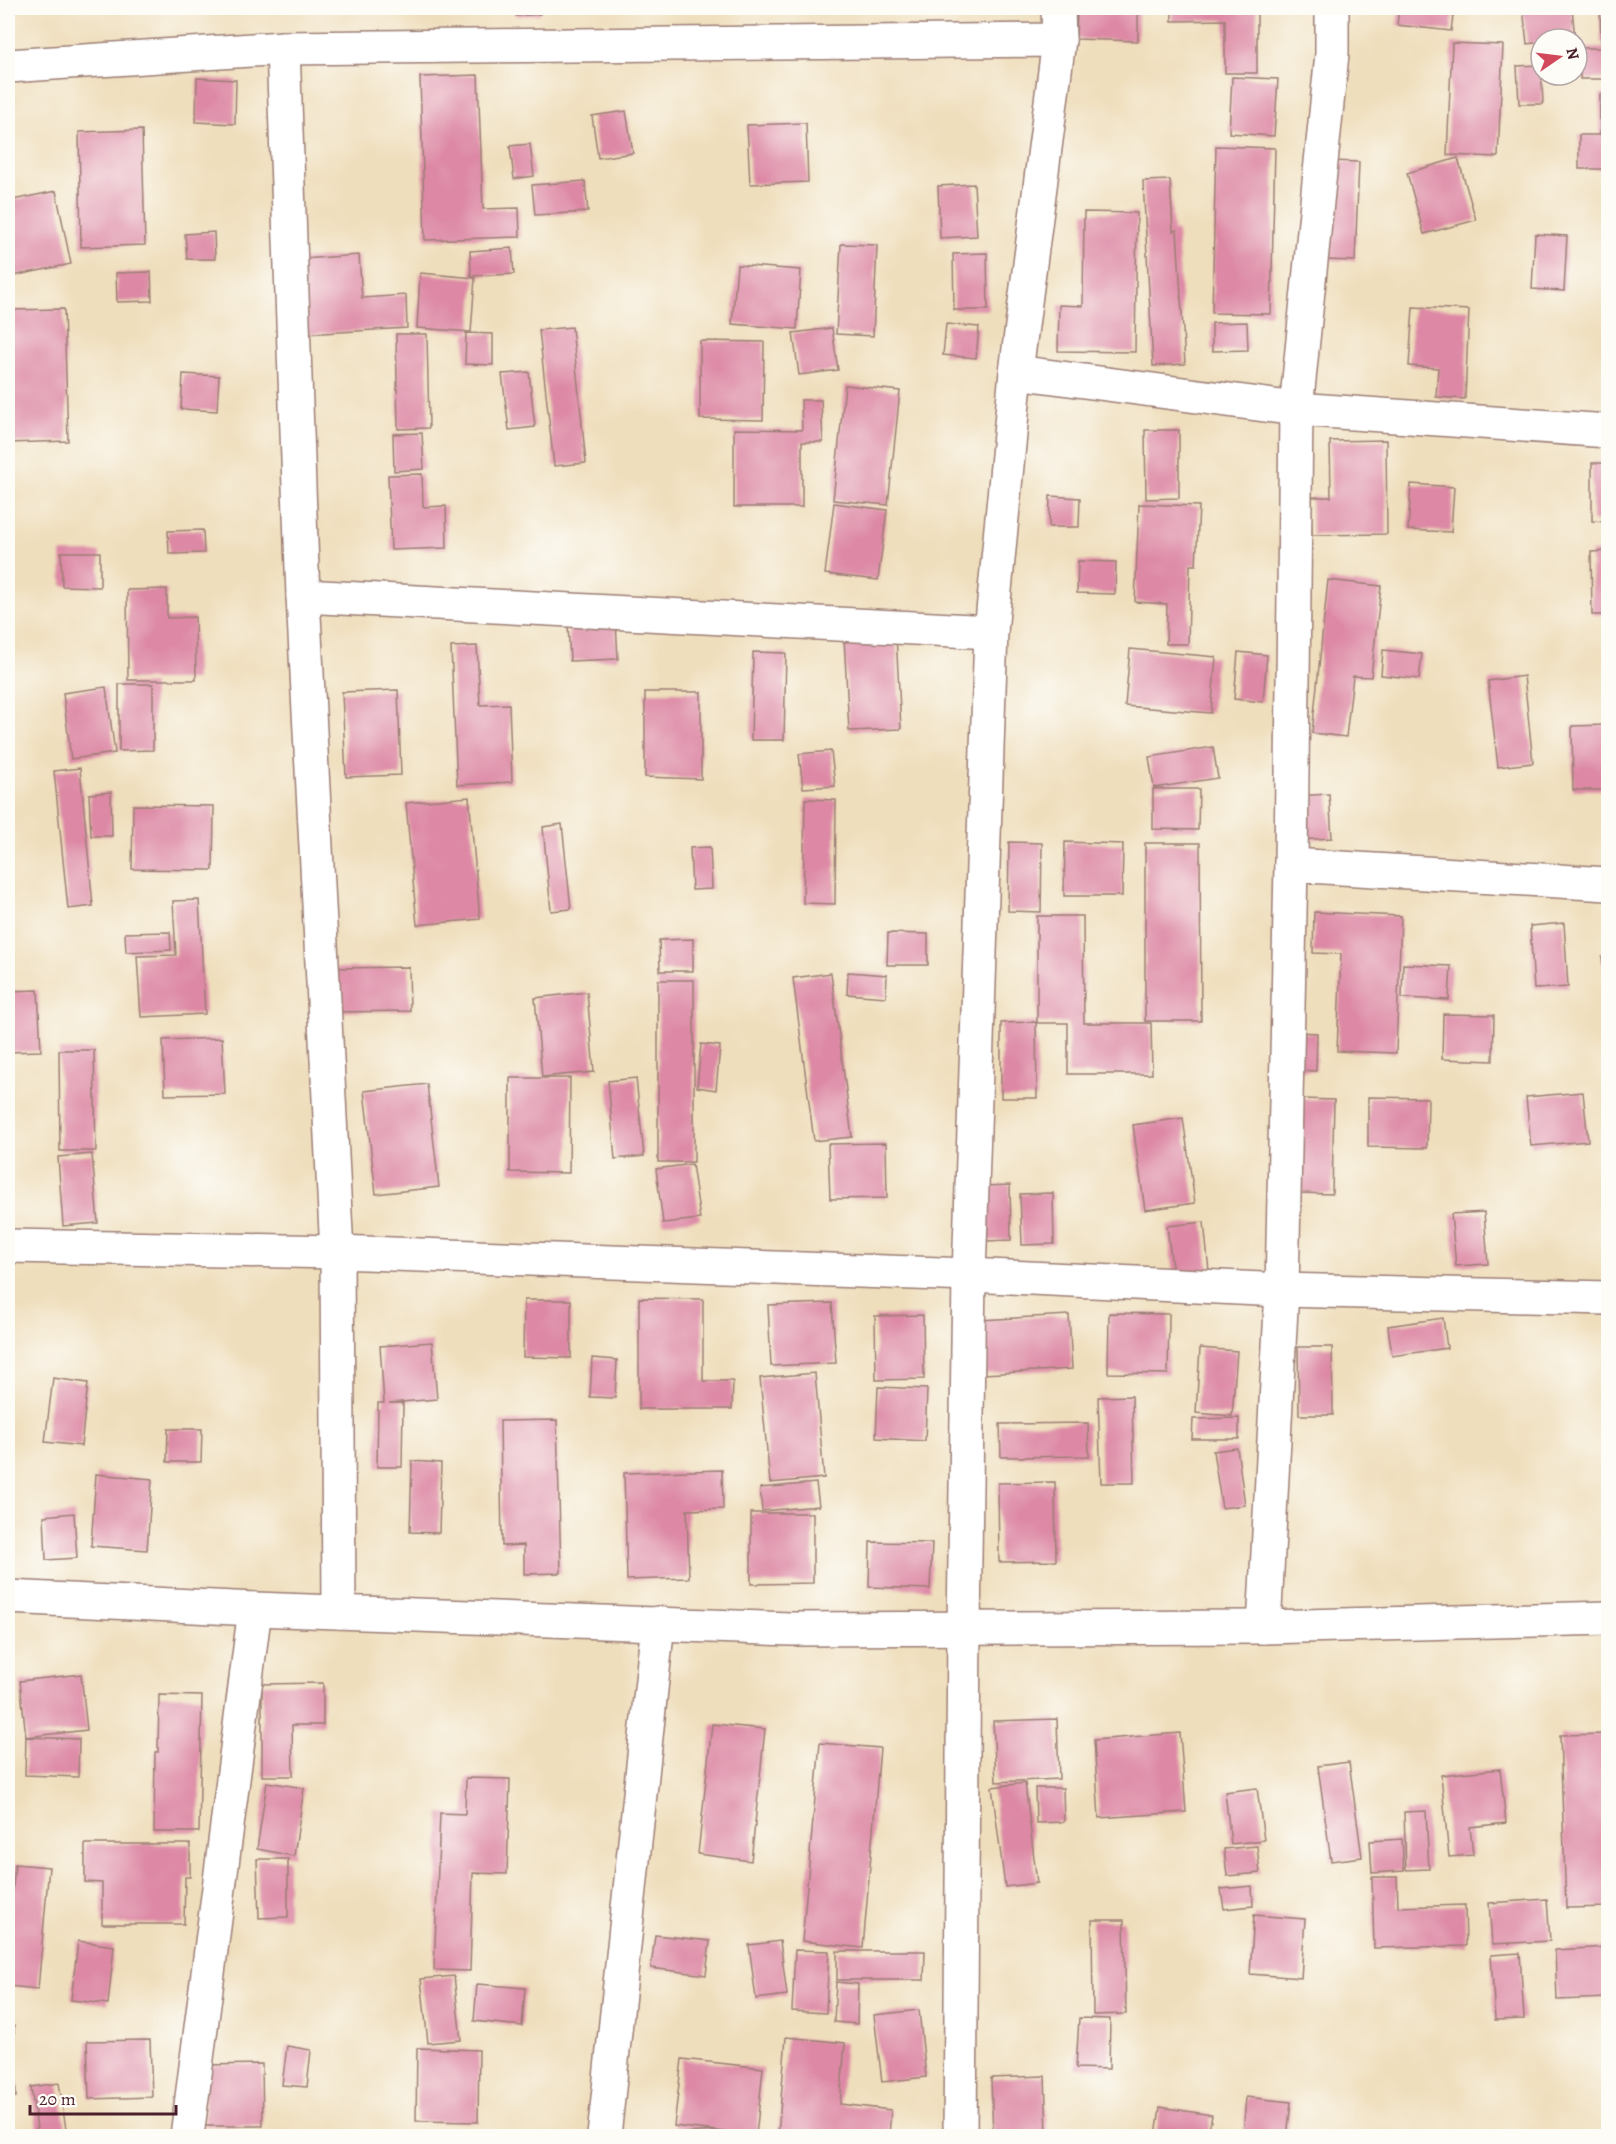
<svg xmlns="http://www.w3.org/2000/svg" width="1616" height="2144" font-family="Alegreya,serif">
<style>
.building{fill:#dd89a5}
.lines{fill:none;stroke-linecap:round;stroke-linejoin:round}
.minor-casing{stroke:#9c7e74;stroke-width:36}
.primary-casing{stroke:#9c7e74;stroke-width:36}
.minor{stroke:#fff;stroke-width:33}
.primary{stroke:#fff;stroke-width:33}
</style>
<rect width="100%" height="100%" fill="#fdfcf7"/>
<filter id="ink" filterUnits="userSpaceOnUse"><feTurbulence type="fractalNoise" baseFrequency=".0167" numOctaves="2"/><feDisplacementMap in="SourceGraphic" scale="12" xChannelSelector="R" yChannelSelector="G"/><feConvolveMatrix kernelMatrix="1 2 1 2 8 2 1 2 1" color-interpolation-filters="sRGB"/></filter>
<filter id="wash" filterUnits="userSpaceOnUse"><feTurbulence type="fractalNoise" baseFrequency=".008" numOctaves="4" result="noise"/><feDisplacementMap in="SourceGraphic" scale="24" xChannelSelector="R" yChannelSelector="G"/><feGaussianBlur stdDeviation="1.35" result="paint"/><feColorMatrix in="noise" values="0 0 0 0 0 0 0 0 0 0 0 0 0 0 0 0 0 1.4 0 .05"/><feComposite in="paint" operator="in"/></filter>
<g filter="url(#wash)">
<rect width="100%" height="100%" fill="#efdebc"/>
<g id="blocks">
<!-- building -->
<g class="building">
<path d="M515,8H539L540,14L516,16Z"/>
<path d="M1077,8H1138V41L1076,39Z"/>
<path d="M1172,8H1257V73H1225V20L1172,21Z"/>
<path d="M1399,8H1454L1451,31L1397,25Z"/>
<path d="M1523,8H1572L1575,39H1541V42L1527,44Z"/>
<path d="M1600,11H1608V43H1601Z"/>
<path d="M1452,43L1503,45L1498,157L1447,155Z"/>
<path d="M1581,48H1608V79H1580Z"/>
<path d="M1541,65L1543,104H1519L1517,66Z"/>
<path d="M478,75L483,209L519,208L520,237L425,240L420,77Z"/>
<path d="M1232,77L1278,79L1274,136L1229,133Z"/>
<path d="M197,78L236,80L235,124L196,122Z"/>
<path d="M1600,94H1608V169H1579V135H1600Z"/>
<path d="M626,111L633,153L598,158L592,116Z"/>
<path d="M806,123L808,182L750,184L747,125Z"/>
<path d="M142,130L145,245L81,247L79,132Z"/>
<path d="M530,144L534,176L514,179L510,146Z"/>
<path d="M1216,146L1275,148L1271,314L1212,313Z"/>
<path d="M9,151L11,197H8V152Z"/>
<path d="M1458,158L1476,220L1424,234L1407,173Z"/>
<path d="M1329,161L1359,162L1355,261L1325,260Z"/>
<path d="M1170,180L1173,231L1177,230L1185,364L1153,366L1143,181Z"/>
<path d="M585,181L588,212L535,215L532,185Z"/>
<path d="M974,184L977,236L940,238L938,186Z"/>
<path d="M56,191L71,264L8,277V201Z"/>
<path d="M1084,212L1137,213L1135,352L1058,351L1059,305L1083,306Z"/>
<path d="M214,232L215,259H187L185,234Z"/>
<path d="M1535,234L1567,236L1564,291L1532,289Z"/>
<path d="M841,244L877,245L873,336L836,334Z"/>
<path d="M512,248L514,274L471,276L470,251Z"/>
<path d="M987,253L988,310H954L953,254Z"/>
<path d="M359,255L362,298L406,295L407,328L306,334L302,259Z"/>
<path d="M737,265L801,270L797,329L732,324Z"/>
<path d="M151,272L152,301L117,302L116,273Z"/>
<path d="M420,273L475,278L471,332L417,328Z"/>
<path d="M1413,307L1469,310L1465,399L1436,397L1438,368L1409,366Z"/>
<path d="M64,309L68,441L8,443V310Z"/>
<path d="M1247,322L1248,350L1212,351V323Z"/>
<path d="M946,324L979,327L976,358L943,355Z"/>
<path d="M572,327L586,463L554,466L539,330Z"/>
<path d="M832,328L838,370L799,375L793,333Z"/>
<path d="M466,333L493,334V365L465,364Z"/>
<path d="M396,334H427L429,428L398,429Z"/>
<path d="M700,341L764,342L763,420L700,419Z"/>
<path d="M529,372L535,427L509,430L502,374Z"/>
<path d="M183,374L219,376L217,411L181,409Z"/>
<path d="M845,385L900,391L888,505L833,500Z"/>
<path d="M801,400H821L823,442H802V507H734V429L802,430Z"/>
<path d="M1145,430H1179V498L1146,499Z"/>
<path d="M422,433L424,469L394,471L393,434Z"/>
<path d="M1386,440L1387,534L1312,535L1311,497H1331L1330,441Z"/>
<path d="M1592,463H1608V522L1592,521Z"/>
<path d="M422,474L423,507L446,506L447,548L391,550L388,475Z"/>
<path d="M1411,484L1454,487L1451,532L1408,530Z"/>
<path d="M1050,496L1080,498L1079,527H1049Z"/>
<path d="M834,503L887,510L878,580L825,574Z"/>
<path d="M1139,504L1199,506L1196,565H1190L1188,644H1166L1167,604L1135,602Z"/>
<path d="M203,530L204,553L169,554L168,531Z"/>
<path d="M1608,551V615H1592L1591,552Z"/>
<path d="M61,552H100V587L62,586Z"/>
<path d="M1078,561L1116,562L1115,594L1077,593Z"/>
<path d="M1328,580L1381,586L1371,677L1353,676L1346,737L1312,733Z"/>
<path d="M167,589V618L195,617L196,680H128L127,590Z"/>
<path d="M616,622L618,659L570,661L568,625Z"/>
<path d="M896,635L901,729L849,731L844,638Z"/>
<path d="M477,646L480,705L509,704L512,782L457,785L451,647Z"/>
<path d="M1130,649L1216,657L1211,713L1125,706Z"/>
<path d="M1383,650L1422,654L1419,679L1381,675Z"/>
<path d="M753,652L786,653L784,740H751Z"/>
<path d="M1238,652L1267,655L1263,702L1234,699Z"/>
<path d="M1524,676L1533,763L1498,767L1488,681Z"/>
<path d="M119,684H153V750L119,751Z"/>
<path d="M106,687L115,753L71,759L63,693Z"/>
<path d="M398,690L401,775L346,777L342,692Z"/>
<path d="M645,692H701V779L645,777Z"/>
<path d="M1608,725V790H1573L1572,726Z"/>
<path d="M1213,747L1218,778L1154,788L1149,757Z"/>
<path d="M831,751L835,786L803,788L799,754Z"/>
<path d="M80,768L93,906L68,909L54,771Z"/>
<path d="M1153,789H1199L1198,830L1153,829Z"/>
<path d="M111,792L112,836H91L89,794Z"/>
<path d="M1329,794L1332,838L1299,840L1297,796Z"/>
<path d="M469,797L480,919L417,925L406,803Z"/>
<path d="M805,799L836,800L835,904L803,903Z"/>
<path d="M133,805L214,806L213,870L132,869Z"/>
<path d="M562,824L571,909L551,911L543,827Z"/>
<path d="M1009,842L1042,843L1041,912L1008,911Z"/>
<path d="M1065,842L1123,844L1122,896H1064Z"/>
<path d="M1145,843H1200L1201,1021H1145Z"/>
<path d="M710,847L712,889L692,890L690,848Z"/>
<path d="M199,900L205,1014L141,1017L137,956L176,955L173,901Z"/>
<path d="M1314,912L1401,916L1396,1053L1337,1051L1341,954L1313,953Z"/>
<path d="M1037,916H1083L1084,1023H1151L1152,1074H1068V1023H1037Z"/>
<path d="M1564,923L1568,987L1534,989L1530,926Z"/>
<path d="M170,932L171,950L126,952L125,933Z"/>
<path d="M888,933L928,934V965H887Z"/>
<path d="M693,939V971H660L659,940Z"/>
<path d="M1602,957H1608V993H1607Z"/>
<path d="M1403,964L1451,966L1449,1000L1402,998Z"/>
<path d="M409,967L410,1011L336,1012L335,968Z"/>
<path d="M848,972L887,975L886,997L847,994Z"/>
<path d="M831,973L852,1137L814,1141L793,978Z"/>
<rect x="658" y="980" width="36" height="182"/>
<path d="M38,990L41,1051L8,1052V991Z"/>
<path d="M587,992L594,1072L542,1077L535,998Z"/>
<path d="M1443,1014L1494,1015L1493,1061L1442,1059Z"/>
<path d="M1036,1022L1037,1098H1001V1023Z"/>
<path d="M1295,1032L1317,1033L1316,1071L1294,1070Z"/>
<path d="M222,1038L225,1094L165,1095L163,1040Z"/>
<path d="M701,1044L720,1046L716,1090L697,1087Z"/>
<path d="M59,1050H94L96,1151H60Z"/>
<path d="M510,1078H570L569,1173L510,1172Z"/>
<path d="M636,1078L644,1156L615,1159L608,1081Z"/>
<path d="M427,1084L439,1187L376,1194L364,1091Z"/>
<path d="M1583,1092L1588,1141L1531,1146L1526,1097Z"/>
<path d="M1606,1092H1608V1224H1605Z"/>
<path d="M1368,1097L1428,1098L1427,1148L1368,1147Z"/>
<path d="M1303,1099L1334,1100L1332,1194L1300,1193Z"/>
<path d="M1183,1118L1195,1203L1145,1210L1133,1125Z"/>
<path d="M886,1143L887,1198L830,1199L828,1144Z"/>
<path d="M92,1154L98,1223L63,1226L58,1157Z"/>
<path d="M692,1164L700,1219L663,1223L656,1169Z"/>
<path d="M1010,1185L1011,1240L986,1241L983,1186Z"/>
<path d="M1053,1193L1054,1244L1022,1245L1020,1194Z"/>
<path d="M1484,1212L1488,1264L1456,1266L1451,1214Z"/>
<path d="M1204,1222L1209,1271L1173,1275L1167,1226Z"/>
<path d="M8,1287H13L9,1322H8Z"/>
<path d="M639,1298L703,1299V1381H733L732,1409H639Z"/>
<path d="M524,1300H571V1358L523,1357Z"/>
<path d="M832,1303L836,1363L771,1366L768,1305Z"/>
<path d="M1109,1313L1169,1314L1168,1374L1108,1373Z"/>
<path d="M923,1315L924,1379L876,1380L875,1316Z"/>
<path d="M1069,1315L1072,1369L983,1374L980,1320Z"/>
<path d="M1443,1318L1447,1348L1392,1356L1388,1326Z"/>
<path d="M432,1342L437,1399L389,1403H403L402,1467H377L378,1403H384L380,1346Z"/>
<path d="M1298,1347H1332L1333,1415H1299Z"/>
<path d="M1200,1348L1237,1351L1232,1416L1196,1413Z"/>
<path d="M592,1358L617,1360L615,1398L590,1397Z"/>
<path d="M815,1373L824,1478L770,1483L760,1378Z"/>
<path d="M53,1378L88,1383L81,1446L45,1442Z"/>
<path d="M878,1387L927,1389L925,1441L876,1438Z"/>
<path d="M1132,1396L1134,1483H1101L1098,1397Z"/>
<path d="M1239,1418V1439H1192L1193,1419Z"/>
<path d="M557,1420L561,1573L524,1574V1545L502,1546L500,1421Z"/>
<path d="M1088,1423L1089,1456L1001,1457L1000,1424Z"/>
<path d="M168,1429H202L201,1462H167Z"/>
<path d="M1237,1448L1245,1505L1222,1508L1213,1451Z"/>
<path d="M412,1461L441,1463L439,1533L410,1532Z"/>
<path d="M722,1470L723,1509L687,1510L689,1578L627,1580L624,1473Z"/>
<path d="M96,1474L152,1479L147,1550L91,1546Z"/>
<path d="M1055,1482L1056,1561L999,1562L998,1483Z"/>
<path d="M816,1483L819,1506L762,1511L760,1488Z"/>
<path d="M74,1513L77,1558L46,1560L44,1516Z"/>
<path d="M751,1513H813V1583L751,1584Z"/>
<path d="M870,1542L932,1543L930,1589L869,1587Z"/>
<path d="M81,1674L87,1730L26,1737L20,1681Z"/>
<path d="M323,1683V1725H292L293,1776H262V1684Z"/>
<path d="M159,1695L202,1696L199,1832H154L155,1752H158Z"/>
<path d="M1057,1719L1059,1779L996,1782L993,1721Z"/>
<path d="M712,1724L765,1729L751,1861L698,1854Z"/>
<path d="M1180,1733L1186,1812L1099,1818L1094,1740Z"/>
<path d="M1607,1734L1608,1907L1566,1908L1560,1735Z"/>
<path d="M26,1737L79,1739L78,1777L25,1775Z"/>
<path d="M820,1743L880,1748L863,1948L802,1941Z"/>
<path d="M1349,1762L1362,1857L1331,1861L1318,1766Z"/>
<path d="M1500,1769L1506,1823L1470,1827L1473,1855L1449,1857L1441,1775Z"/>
<path d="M466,1778L510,1779L507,1874L473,1873L470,1971L434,1970L440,1813L465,1814Z"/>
<path d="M267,1782L304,1788L294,1856L257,1849Z"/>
<path d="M1025,1783L1037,1883L1005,1887L992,1787Z"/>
<path d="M1035,1788H1063L1064,1822L1036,1823Z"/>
<path d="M1257,1788L1264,1840L1231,1844L1225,1792Z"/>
<path d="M1426,1811L1429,1869L1406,1870L1404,1812Z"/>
<path d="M1402,1839L1404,1871L1372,1873L1370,1841Z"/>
<path d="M85,1844H190V1877H185L184,1924H102V1883L85,1882Z"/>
<path d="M1257,1846L1260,1873L1227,1876L1224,1849Z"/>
<path d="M257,1859H288V1917L259,1918Z"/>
<path d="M15,1864L49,1867L38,1989L8,1986V1943Z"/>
<path d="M1372,1877H1397L1398,1907L1465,1905L1466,1946L1374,1948Z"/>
<path d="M1252,1886L1253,1906L1224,1909L1221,1889Z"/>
<path d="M1547,1899L1550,1941L1492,1944L1489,1903Z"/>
<path d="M1254,1915L1305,1919L1301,1978L1250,1974Z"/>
<path d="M1092,1920H1124L1126,2014L1093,2015Z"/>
<path d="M655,1935L710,1941L706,1975L651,1968Z"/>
<path d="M78,1941L114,1946L108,2004L71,2000Z"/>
<path d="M780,1941L787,1995L756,1999L749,1945Z"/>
<path d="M1608,1947V1998L1557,2000L1555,1950Z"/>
<path d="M795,1950L829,1951L826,2013L792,2011Z"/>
<path d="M837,1951H925L924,1980H837Z"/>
<path d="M1520,1953L1524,2019L1495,2020L1491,1955Z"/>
<path d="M454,1976L461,2040L428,2043L421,1979Z"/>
<path d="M836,1982L858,1984L857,2024L834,2022Z"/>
<path d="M477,1984L525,1988L522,2026L474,2021Z"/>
<path d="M919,2010L926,2077L882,2082L874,2015Z"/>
<path d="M1079,2018L1110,2019L1109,2069L1076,2068Z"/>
<path d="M8,2026H14L16,2097H8Z"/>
<path d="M786,2037L845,2043L840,2104L891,2110L889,2136H778Z"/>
<path d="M150,2040L152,2097L89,2099L87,2041Z"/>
<path d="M287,2046L311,2050L307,2087L282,2085Z"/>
<path d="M417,2048L479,2050L478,2122L416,2121Z"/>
<path d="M682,2059L763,2068L756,2136H723L724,2132L674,2126Z"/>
<path d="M262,2064L263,2126H205L204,2065Z"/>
<path d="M1045,2076L1047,2136H993L991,2078Z"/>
<path d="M59,2083L67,2136H38L31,2087Z"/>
<path d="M1246,2097L1291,2102L1287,2136H1243Z"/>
<path d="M1160,2107L1212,2115L1208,2136H1156Z"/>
<path d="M717,2131V2136H668L667,2134Z"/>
</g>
</g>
</g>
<g filter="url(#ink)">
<use href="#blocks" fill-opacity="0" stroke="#9c7e74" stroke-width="1.5"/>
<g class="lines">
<!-- minor casing -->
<g class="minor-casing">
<g id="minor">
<path d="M283,48L303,596L337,1252L339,1612"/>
<path d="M8,66L283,48L1059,40"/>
<path d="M1016,372L1296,409L1608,431"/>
<path d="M303,596L991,632"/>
<path d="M1291,865L1608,884"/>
<path d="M8,1246L337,1252L969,1275L1282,1290L1608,1298"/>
<path d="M1264,1627L1282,1290L1291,865L1296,409L1332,54V8"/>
<path d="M187,2136L255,1609"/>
<path d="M604,2136L658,1623"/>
<path d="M960,2136L964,1628L969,1275L991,632L1016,372L1059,40L1058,8"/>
</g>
</g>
<!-- primary casing -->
<g class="primary-casing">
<path id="primary" d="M8,1597L255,1609L791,1629L1264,1627L1608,1618"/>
</g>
<!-- minor -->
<use href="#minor" class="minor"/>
<!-- primary -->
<use href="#primary" class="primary"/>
</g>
</g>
<!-- margin -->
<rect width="1616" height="2144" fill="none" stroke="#fdfcf7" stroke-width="30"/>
<!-- north arrow -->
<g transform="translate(1559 57) rotate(76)"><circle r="28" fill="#fdfcf7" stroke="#b5a4a5" stroke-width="1.5"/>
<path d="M0-4.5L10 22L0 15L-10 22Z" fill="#d1495b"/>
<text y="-9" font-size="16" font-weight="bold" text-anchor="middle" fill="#4a1f2b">N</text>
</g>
<!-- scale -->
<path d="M30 2105v9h146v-9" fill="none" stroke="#4a1f2b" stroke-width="3"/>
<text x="39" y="2105" font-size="18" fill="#4a1f2b" stroke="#fdfcf7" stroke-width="4.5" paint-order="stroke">20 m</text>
</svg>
